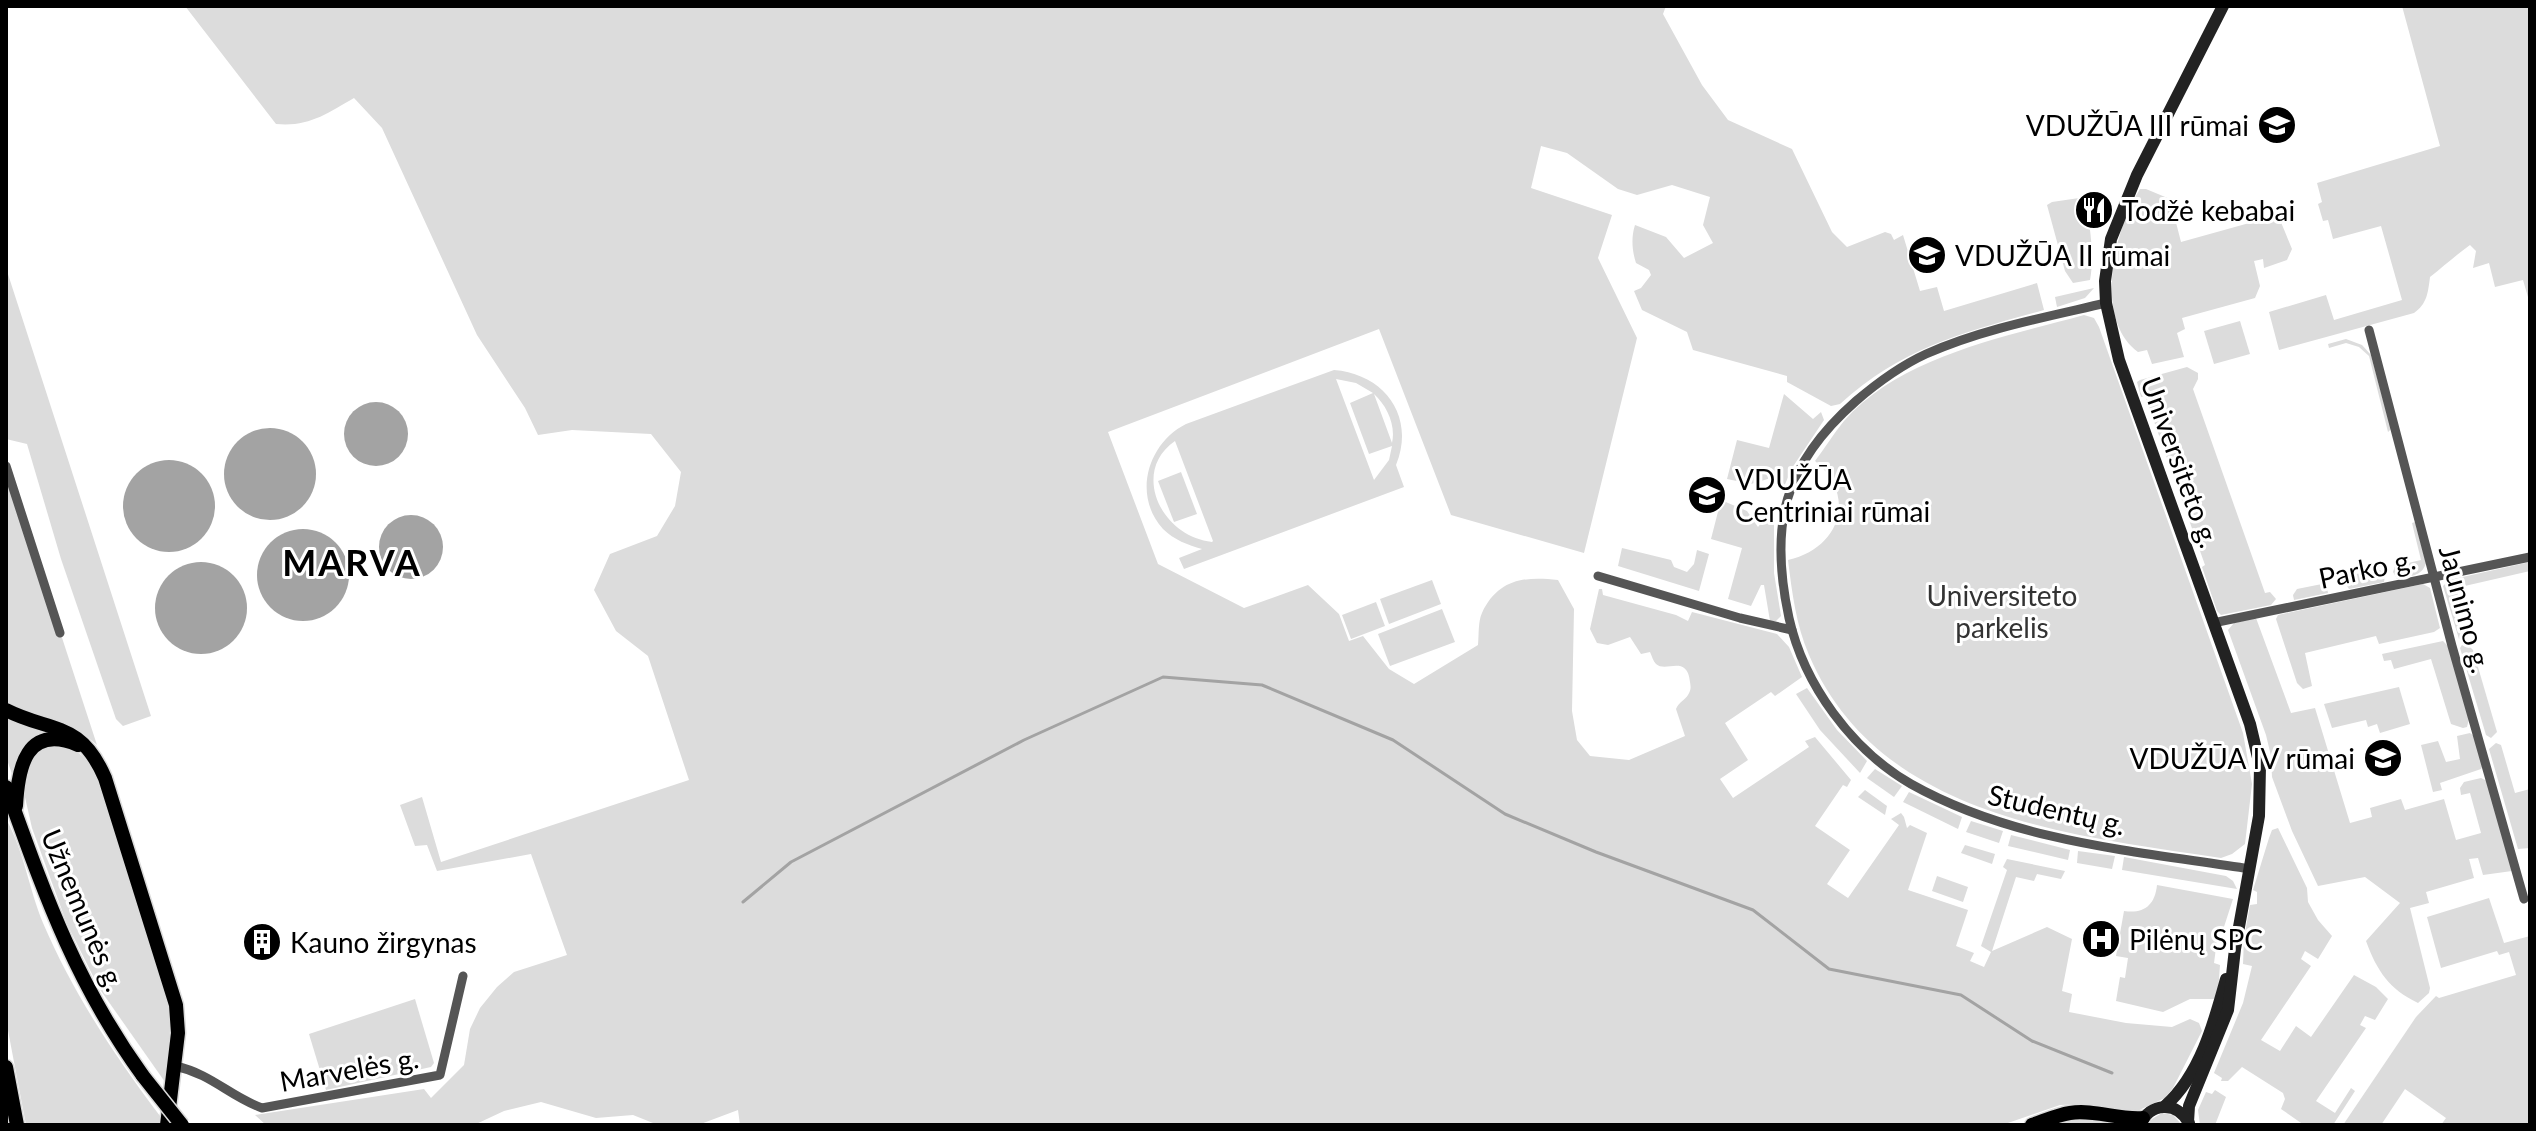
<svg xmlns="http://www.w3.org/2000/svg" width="2536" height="1131" font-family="Lato,sans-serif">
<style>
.green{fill:#dcdcdc;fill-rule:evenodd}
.water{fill:#a3a3a3}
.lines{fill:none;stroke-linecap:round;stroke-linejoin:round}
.stream{stroke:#a3a3a3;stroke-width:3}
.primary-casing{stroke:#dbdbdb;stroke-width:17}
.trunk-casing{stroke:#dbdbdb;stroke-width:17}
.minor{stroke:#555;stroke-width:9}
.secondary{stroke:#222;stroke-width:12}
.primary{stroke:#000;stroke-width:14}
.trunk{stroke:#000;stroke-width:14}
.primary-bridge-casing{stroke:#dbdbdb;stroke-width:17;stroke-linecap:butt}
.primary-bridge{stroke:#000;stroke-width:14}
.labels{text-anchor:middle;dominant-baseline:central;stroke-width:6;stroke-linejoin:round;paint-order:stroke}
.poi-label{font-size:28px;fill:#000;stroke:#fff;text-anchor:start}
.street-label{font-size:28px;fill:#000;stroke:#fff}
.park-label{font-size:28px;fill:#333;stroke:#fff}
.district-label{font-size:36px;font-weight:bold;letter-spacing:2px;fill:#000;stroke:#fff}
</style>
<rect width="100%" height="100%" fill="#fff"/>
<!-- green -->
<g class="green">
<path d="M185,6H1666L1663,14L1702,85L1728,120L1792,149L1832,232L1847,247L1885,232L1891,234L1894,240L1903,235L1920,291L1937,287L1944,311L2037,283L2044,310C1965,332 1903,347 1840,404L1831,406L1787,382V376L1693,350L1687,332L1642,310L1634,291L1641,288L1651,275L1649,270L1636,263C1632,251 1631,237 1635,225L1666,237L1684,258L1713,243L1703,225L1710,197L1672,185L1637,195L1618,189L1567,153L1541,146L1531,188L1612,215L1598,258L1637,338L1584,553L1451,515L1379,329L1108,432L1158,564L1244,608L1308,585L1339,614L1349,641L1363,636L1389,669L1414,684L1478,645C1479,635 1478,621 1482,613C1498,579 1525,576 1558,580L1574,609L1572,711L1577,740L1590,756L1629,760L1685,736L1676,709C1679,702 1685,700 1688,695C1691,690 1691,688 1690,682C1687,654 1666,673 1656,664C1653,661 1652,656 1650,652L1641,654L1630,637L1608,645L1597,643L1590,629L1599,589H1602L1603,595L1676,615L1688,621L1692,612L1777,634L1789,647L1802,677L1775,696L1771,692L1725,723L1748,760L1720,779L1733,798L1809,747L1805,741L1815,737L1851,780L1847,787L1843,785L1815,826L1850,850L1827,884L1848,898L1899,825L1891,819L1901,813L1904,817L1907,828L1910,825L1927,833L1908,890L1968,910L1956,946L1974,953L1970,961L1984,967L1991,952L1981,946L2007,870L2003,867L2007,859L2065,871L2061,879L2037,874L2034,881L2016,877L1992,951L2047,927L2072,939L2062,991L2072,994L2069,1012L2126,1023L2172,1027L2190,1019L2199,1023L2202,1031L2173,1088L2165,1098L2133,1113L2084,1104L2060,1105L2002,1125H740L738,1110L698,1125H658L633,1115L596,1118L541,1102L504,1111L474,1125H266L255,1115L424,1089L431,1098L464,1065L470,1029L480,1008L497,987L514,972L567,955L531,854L437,871L427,845L415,846L400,805L422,797L441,862L689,780L648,656L616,631L594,590L610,554L657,536L675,506L681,472L651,434L572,430L538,435L525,408L477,335L382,128L354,98C326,114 309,127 276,124Z"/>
<path d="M2402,6H2530V304L2523,280L2495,287L2489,263L2473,268L2476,251L2470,245C2456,255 2444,266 2430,277C2428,293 2427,304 2414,313L2279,350L2269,312L2326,295L2334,320L2402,300L2381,226L2333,239L2328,220L2323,221L2318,204L2322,202L2317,183L2440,146Z"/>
<path d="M2140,189H2146L2170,199L2181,242L2278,215L2292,249L2287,260L2264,268L2263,259L2254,261L2260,286L2255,298L2182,318L2185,329L2177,333L2184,357L2152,364L2147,350L2138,352C2093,319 2114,229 2140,189Z"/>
<path d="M2086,197C2089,225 2095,253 2090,280L2073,283L2065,271L2047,205L2052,202Z"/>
<path d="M6,268L151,716L123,726L116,719L61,559L27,444L6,439Z"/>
<path d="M2094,288L2085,298L2057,307L2055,297Z"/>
<path d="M2084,315L2094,318L2099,327L2243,733L2252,784L2245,844L2232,854L2221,858C2069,835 1878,817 1809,655C1796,625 1792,592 1788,560C1841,548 1857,495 1815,461C1825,448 1834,433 1844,421C1901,356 2005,337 2084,315Z"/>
<path d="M2240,321L2250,354L2214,364L2204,331Z"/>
<path d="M2346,339L2362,345L2371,355L2391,429L2388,432L2369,356L2359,347L2346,343L2329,348L2328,344Z"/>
<path d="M2187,367L2198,373V379L2193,389L2265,593L2270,592L2276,599L2271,605L2221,615L2217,611L2202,567L2205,565L2145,396L2141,397L2137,382L2140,380Z"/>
<path d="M1334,370C1384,374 1416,416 1396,465L1404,487L1184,569L1179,558L1202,549C1188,545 1174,540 1163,529C1132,495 1148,443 1186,424ZM1336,379L1356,383L1373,393L1350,403L1369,454L1392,446L1389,460L1374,480ZM1374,394C1387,406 1396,425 1392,443ZM1175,441L1213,541L1212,542C1160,536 1131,471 1175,441Z"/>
<path d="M1784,394L1813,419L1821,412L1824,420L1792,468L1783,489L1778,490L1771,478L1751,484L1727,479L1737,440L1769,448Z"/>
<path d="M6,466L97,745C69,718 40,718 6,704Z"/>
<path d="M1181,472L1197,514L1174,522L1158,481Z"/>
<path d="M1721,500L1747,511L1758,527L1765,518H1774V573L1781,616L1776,621H1770L1764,585H1761L1751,606L1728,599L1742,548L1711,539Z"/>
<path d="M2415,522L2426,563C2422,577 2409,576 2397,579L2393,572L2395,566L2421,560L2412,523Z"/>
<path d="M1622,548L1671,560L1674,567L1687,572L1694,564L1697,550L1709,554L1699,591L1618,566Z"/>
<path d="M2530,562V571L2456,588L2469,633L2459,639L2443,586L2449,580Z"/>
<path d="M2380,570L2385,575L2384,582L2349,589L2344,581L2350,575Z"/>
<path d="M1432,580L1441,604L1389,624L1380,599Z"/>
<path d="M2322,584L2327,588L2328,593L2294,600L2293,595L2297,589Z"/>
<path d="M2423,584L2430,588L2440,628L2434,632L2379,644L2376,636L2305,653L2312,686L2303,689L2297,683L2276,619L2278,615Z"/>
<path d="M1376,602L1385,626L1351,639L1342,615Z"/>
<path d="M1442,609L1455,642L1390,666L1378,634Z"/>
<path d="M2256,618L2291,713L2315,708L2350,823L2372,817L2370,808L2401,799L2405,810L2444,799L2456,840L2481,833L2470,793L2461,795L2460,788L2464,782L2481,778L2487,781L2512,871L2483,875L2478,858L2469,859L2474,878L2426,892L2429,903L2410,908L2430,988L2429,993L2418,1003C2389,989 2377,971 2366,941L2400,903L2365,877L2318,886L2292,831L2272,777L2271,756L2266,735L2228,630L2234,623Z"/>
<path d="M2443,641L2448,646L2469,719L2467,727L2463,728L2451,724L2431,659L2394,669L2391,660L2384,661L2382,654Z"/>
<path d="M2462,645L2469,646L2473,650L2497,732L2491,738L2486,735L2460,648Z"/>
<path d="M2399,687L2410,724L2380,733L2377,724L2368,727L2366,720L2332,728L2324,704Z"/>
<path d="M1807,688L1837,730L1867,761L1860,773L1820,730L1796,694Z"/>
<path d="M6,718L60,733C29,742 24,743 12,774L6,757Z"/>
<path d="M2470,733L2474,736L2483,765L2481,769L2440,783L2442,790L2433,792L2421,745L2438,741L2446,762L2460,759L2457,736Z"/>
<path d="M2496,743L2501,745L2515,793L2530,789V848L2518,849L2489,749Z"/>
<path d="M47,746C81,748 86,755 101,785L169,1003L170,1043L165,1082L99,988L67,924L32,828L22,784L35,753Z"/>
<path d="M1875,769L1902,786L1894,797L1867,778Z"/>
<path d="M1865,790L1887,806L1885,815L1858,797Z"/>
<path d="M1909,792L1962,817L1958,829L1903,802Z"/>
<path d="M6,819C24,851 29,889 43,923C73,993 114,1055 160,1116L159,1125H26L6,1020Z"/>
<path d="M1971,821L2003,831L1999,843L1966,832Z"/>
<path d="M2278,828L2307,888L2308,902L2318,920L2332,936L2318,959L2305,951L2301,959L2311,966L2261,1040L2280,1051L2296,1026L2311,1037L2354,975L2376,987L2388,999L2375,1020L2365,1016L2360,1025L2366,1028L2316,1101L2335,1113L2351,1088L2355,1091L2333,1125H2304L2281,1109L2285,1099L2283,1093L2242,1067L2228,1081H2221L2222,1078L2214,1073L2243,1003L2252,966L2243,964L2244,938L2250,905L2257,904V892L2253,890L2269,838L2272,830Z"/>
<path d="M2011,835L2070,850L2068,860L2008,846Z"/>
<path d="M1965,845L1995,854L1992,864L1961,853Z"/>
<path d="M2078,851L2115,856L2112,869L2077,863Z"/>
<path d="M2124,857L2226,876L2233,881L2237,889L2122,870Z"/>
<path d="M1937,876L1968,887L1963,902L1932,891Z"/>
<path d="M2157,885L2233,899L2222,933H2218L2214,963L2220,965L2218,993L2214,999H2190L2163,1012L2116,1001L2120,977L2125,978L2128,958L2116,956L2124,911C2143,914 2155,906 2157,885Z"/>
<path d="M2489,898L2504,943L2530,936V1125H2441L2446,1118L2405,1089L2381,1125H2343L2416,1017L2436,996L2439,998L2516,975L2509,952L2499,955L2497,951L2441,968L2427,917Z"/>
<path d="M415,999L434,1063L431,1067L326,1090L309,1034Z"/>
<path d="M2215,1090L2226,1097L2215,1125H2200L2198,1110L2206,1092L2212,1094Z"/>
<path d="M2162,1113L2173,1115L2182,1125H2148L2152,1119Z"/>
<path d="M2093,1118L2118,1125H2052L2073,1119Z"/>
</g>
<!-- water -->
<g class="water">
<circle cx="376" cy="434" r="32"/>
<circle cx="270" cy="474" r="46"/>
<circle cx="169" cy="506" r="46"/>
<circle cx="411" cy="547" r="32"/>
<circle cx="303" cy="575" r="46"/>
<circle cx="201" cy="608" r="46"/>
</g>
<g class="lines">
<!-- stream -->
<path class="stream" d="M743,902L791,862L1024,740L1163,677L1262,685L1393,740L1505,814L1596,852L1753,910L1829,969L1961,995L2032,1041L2112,1073"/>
<!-- primary casing -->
<g class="primary-casing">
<g id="primary">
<path d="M6,710C51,733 80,720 105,778L176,1005L178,1033L167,1125"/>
<path d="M6,787C45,895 75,982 143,1076"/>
<path d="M16,806C18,768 26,723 78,745"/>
<path d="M6,1067L17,1125"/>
</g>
</g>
<!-- trunk casing -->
<g class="trunk-casing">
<path id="trunk" d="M2032,1125C2044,1121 2057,1115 2070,1113C2094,1109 2118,1120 2143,1118"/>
</g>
<!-- minor -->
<g class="minor">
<path d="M2106,303C2046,317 1982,329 1926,354C1900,366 1877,383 1856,401C1783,465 1769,525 1789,618C1804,685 1852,750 1911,784C2014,842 2135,851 2250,869"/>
<path d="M2369,330L2452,646L2524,899"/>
<path d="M6,466L60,633"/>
<path d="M1598,576L1740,618L1792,630"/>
<path d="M2213,623L2530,557"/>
<path d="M175,1066C212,1074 229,1096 262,1108L440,1075L463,976"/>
</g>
<!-- secondary -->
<g class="secondary">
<path d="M2165,1106C2200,1075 2214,1023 2226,979"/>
<path d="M2188,1122L2189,1106L2228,1010L2235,949L2259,816L2260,766L2250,724L2119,360L2106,303L2105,281L2111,239L2137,175L2223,6"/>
<path d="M2140,1125C2150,1102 2177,1101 2189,1123"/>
</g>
<!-- primary -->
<use href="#primary" class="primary"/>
<!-- trunk -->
<use href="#trunk" class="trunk"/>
<!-- primary-bridge casing -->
<g class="primary-bridge-casing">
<path id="primary-bridge" d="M143,1076L182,1125"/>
</g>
<!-- primary-bridge -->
<use href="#primary-bridge" class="primary-bridge"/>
</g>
<!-- icons -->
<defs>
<g id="university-disc" transform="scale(2)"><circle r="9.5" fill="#000" stroke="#fff"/><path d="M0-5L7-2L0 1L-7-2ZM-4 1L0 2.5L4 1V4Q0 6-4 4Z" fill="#fff"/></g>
<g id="restaurant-disc" transform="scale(2)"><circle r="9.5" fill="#000" stroke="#fff"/><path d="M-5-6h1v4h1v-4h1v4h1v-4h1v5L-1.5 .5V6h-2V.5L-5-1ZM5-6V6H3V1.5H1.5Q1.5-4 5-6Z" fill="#fff"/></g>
<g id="hospital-disc" transform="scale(2)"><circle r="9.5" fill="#000" stroke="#fff"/><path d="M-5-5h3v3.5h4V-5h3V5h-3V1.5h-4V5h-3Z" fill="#fff"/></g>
<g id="building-disc" transform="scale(2)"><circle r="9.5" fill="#000" stroke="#fff"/><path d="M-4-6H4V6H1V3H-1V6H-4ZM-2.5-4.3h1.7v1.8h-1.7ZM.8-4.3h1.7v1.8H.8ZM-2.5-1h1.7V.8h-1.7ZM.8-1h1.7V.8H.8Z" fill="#fff"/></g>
</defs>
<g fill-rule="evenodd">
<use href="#university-disc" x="2277" y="125"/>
<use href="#restaurant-disc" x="2094" y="210"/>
<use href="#university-disc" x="1927" y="255"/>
<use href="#university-disc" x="1707" y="495"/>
<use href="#university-disc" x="2383" y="758"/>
<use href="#hospital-disc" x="2101" y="939"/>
<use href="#building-disc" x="262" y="942"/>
</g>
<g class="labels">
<!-- poi labels -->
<g class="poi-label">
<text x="2249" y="125" text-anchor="end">VDUŽŪA III rūmai</text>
<text x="2122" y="210">Todžė kebabai</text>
<text x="1955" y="255">VDUŽŪA II rūmai</text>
<text x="1735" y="479">VDUŽŪA<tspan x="1735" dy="32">Centriniai rūmai</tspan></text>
<text x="2355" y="758" text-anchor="end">VDUŽŪA IV rūmai</text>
<text x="2129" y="939">Pilėnų SPC</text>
<text x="290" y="942">Kauno žirgynas</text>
</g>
<!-- street labels -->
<g class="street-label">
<text transform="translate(2181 462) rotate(70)">Universiteto g.</text>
<text transform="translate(2367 568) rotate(-12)">Parko g.</text>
<text transform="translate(2466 609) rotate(75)">Jaunimo g.</text>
<text transform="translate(2057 809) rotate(13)">Studentų g.</text>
<text transform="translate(84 910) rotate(67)">Užnemunės g.</text>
<text transform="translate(349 1069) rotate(-10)">Marvelės g.</text>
</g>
<!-- park labels -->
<g class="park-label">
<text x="2002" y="595">Universiteto<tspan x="2002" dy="32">parkelis</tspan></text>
</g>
<!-- district labels -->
<g class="district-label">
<text x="352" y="562">MARVA</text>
</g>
</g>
<!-- border -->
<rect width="2536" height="1131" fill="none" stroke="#000000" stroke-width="16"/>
</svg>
